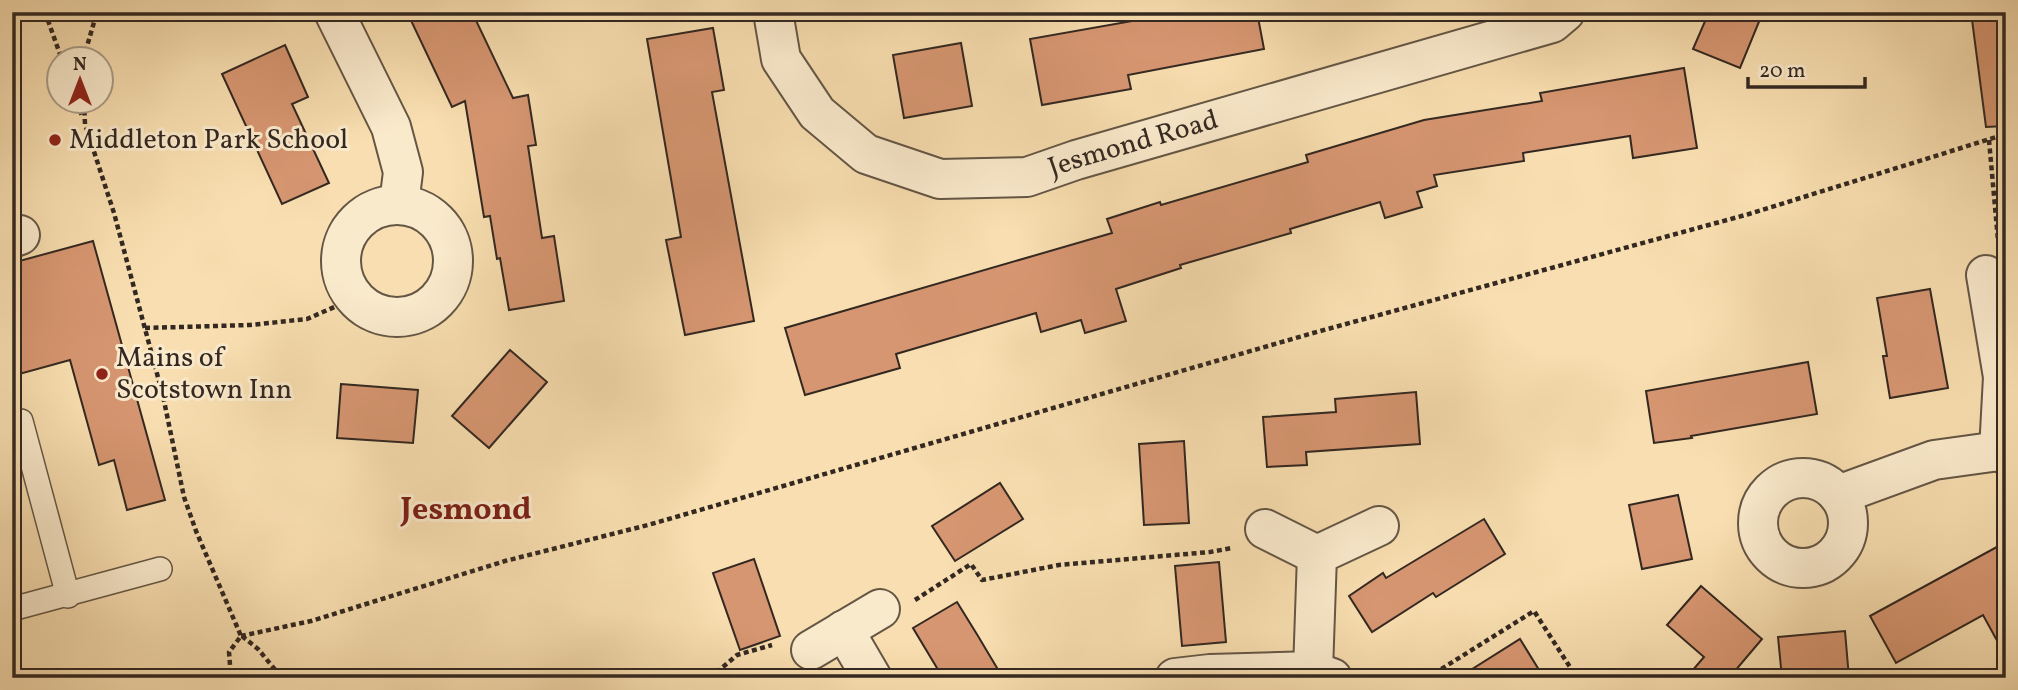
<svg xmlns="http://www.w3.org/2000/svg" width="2018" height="690" font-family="Vollkorn,serif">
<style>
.building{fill:#d69671;stroke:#332821;stroke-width:2}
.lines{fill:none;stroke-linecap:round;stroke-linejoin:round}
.lane-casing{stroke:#645645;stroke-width:26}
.street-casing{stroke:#645645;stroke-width:42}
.path{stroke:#332821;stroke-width:4.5;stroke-dasharray:5 3.5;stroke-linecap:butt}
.lane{stroke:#faeacc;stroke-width:23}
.street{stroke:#faeacc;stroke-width:38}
.poi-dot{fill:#8f2418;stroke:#faeacc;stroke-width:2.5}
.labels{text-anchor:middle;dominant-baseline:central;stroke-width:6;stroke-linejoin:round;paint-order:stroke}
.poi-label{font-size:28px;fill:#332821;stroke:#faeacc;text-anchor:start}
.street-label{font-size:28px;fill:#332821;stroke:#faeacc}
.quarter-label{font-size:32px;font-weight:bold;fill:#7a1f14;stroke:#faeacc}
</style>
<rect width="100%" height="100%" fill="#f8deb0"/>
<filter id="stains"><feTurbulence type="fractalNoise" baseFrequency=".00286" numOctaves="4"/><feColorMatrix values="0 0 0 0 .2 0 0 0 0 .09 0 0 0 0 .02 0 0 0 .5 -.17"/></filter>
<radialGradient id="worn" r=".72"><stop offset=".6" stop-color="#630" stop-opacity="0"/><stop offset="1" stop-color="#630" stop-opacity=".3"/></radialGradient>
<!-- building -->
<g class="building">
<path d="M407,12H472L513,98L528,95L536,145L528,146L542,238L554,236L564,301L509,310L500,258L497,259L490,216L484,217L465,101L452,107Z"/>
<path d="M1154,12H1257L1264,49L1128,75L1131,89L1042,105L1030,39L1155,17Z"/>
<path d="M1709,12H1763L1740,68L1693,49Z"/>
<path d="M1971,12H2006V126L1986,127Z"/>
<path d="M713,28L724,90L712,92L754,321L685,335L666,240L681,237L647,39Z"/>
<path d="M961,43L972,106L904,118L893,55Z"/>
<path d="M285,45L308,97L292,104L329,183L282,204L222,74Z"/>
<path d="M1684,68L1697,148L1633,158L1630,136L1523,153L1524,161L1434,175L1437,186L1417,192L1422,207L1385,218L1380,202L1290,229L1291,233L1180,265L1181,268L1116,289L1126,321L1085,333L1081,320L1041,332L1036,313L896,354L900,368L805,395L785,328L1112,233L1107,219L1160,202L1161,205L1308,162L1306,155L1424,120L1542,101L1540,93Z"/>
<path d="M93,241L165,500L127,510L114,460L99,465L70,360L12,376V263Z"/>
<path d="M1930,289L1948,388L1890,398L1883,356H1887L1877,298Z"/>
<path d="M510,350L547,382L489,448L452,416Z"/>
<path d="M1808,362L1817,414L1691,436L1692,438L1654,443L1646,391Z"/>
<path d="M341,384L418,390L413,443L337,438Z"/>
<path d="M1416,392L1420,444L1306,452L1307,465L1267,467L1263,417L1336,412L1335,399Z"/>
<path d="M1184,441L1189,523L1144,525L1139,444Z"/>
<path d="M1000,483L1023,519L955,561L932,526Z"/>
<path d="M1678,495L1692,559L1642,569L1629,505Z"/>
<path d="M1484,519L1505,554L1436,597L1433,593L1372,632L1349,596L1383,573L1386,578Z"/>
<path d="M2006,542V657L1983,615L1896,663L1870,616Z"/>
<path d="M754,559L780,636L740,650L713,573Z"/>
<path d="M1219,562L1226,642L1182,646L1175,566Z"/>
<path d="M1701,586L1762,639L1729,678H1686L1704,657L1667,625Z"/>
<path d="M957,602L978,636L1003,678H943L913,628Z"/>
<path d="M1845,631L1849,678H1782L1778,637Z"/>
<path d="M1520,639L1544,678H1458Z"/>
</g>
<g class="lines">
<!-- lane casing -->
<g class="lane-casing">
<g id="lane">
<path d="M21,421L68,596"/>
<path d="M12,609L160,569"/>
</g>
</g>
<!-- street casing -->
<g class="street-casing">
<g id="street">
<path d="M334,12L391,127L403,172L399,204"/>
<path id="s1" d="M773,12L781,59L817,113L866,154L940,179L1027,177L1076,160L1552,23L1565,12"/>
<circle cx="397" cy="261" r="56"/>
<path d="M12,238L20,235"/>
<path d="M1986,275L2003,377L1999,451"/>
<circle cx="1803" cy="523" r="45"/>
<path d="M1838,495L1934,460L1999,451L2006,455"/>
<path d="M1265,529L1317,555"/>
<path d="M844,630L872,678"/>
<path d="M811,650L880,609"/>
<path d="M1313,671L1317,555L1379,526"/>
<path d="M1175,678L1210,674L1313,671L1332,678"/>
</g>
</g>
<!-- path -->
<g class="path">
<path d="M45,12L62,60"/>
<path d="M83,60L97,12"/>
<path d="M77,102L82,116"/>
<path d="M84,102L85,124L114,213L163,396L184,497L196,531L241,636L229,652L231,678"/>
<path d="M1989,140L1998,240"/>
<path d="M145,328L250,325L307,319L355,298"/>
<path d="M915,600L971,564L982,580L1059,565L1210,552L1232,548"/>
<path d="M241,636L311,621L505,561L648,525L1313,333L1749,214L2006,134"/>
<path d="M242,636L258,649L282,678"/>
<path d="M710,678L737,655L772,645"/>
<path d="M1427,678L1534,611L1577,678"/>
</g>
<!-- lane -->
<use href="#lane" class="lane"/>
<!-- street -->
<use href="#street" class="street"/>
</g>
<!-- markers -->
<g class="poi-dot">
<circle cx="55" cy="140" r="7"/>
<circle cx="102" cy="374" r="7"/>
</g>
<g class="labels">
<!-- poi labels -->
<g class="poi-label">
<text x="69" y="140">Middleton Park School</text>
<text x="116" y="358">Mains of<tspan x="116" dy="32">Scotstown Inn</tspan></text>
</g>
<!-- street labels -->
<g class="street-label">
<text stroke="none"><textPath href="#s1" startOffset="453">Jesmond Road</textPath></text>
</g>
<!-- quarter labels -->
<g class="quarter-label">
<text x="466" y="511">Jesmond</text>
</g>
</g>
<!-- margin -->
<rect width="2018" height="690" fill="none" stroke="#f8deb0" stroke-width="42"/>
<rect x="14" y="14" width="1990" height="662" fill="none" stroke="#332821" stroke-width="3.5"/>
<rect x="21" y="21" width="1976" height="648" fill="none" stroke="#332821" stroke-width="2"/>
<!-- north arrow -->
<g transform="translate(80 80)"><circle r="33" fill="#faeacc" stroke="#aa9c88" stroke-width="2"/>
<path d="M0-5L12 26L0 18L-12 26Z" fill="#8f2418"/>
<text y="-10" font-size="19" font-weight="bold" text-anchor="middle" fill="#332821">N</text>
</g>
<!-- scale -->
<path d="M1748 77v10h117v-10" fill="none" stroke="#332821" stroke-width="3.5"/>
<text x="1759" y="77" font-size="21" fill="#332821" stroke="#faeacc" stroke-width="5" paint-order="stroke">20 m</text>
<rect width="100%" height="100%" filter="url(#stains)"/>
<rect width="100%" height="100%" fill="url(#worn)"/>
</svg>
